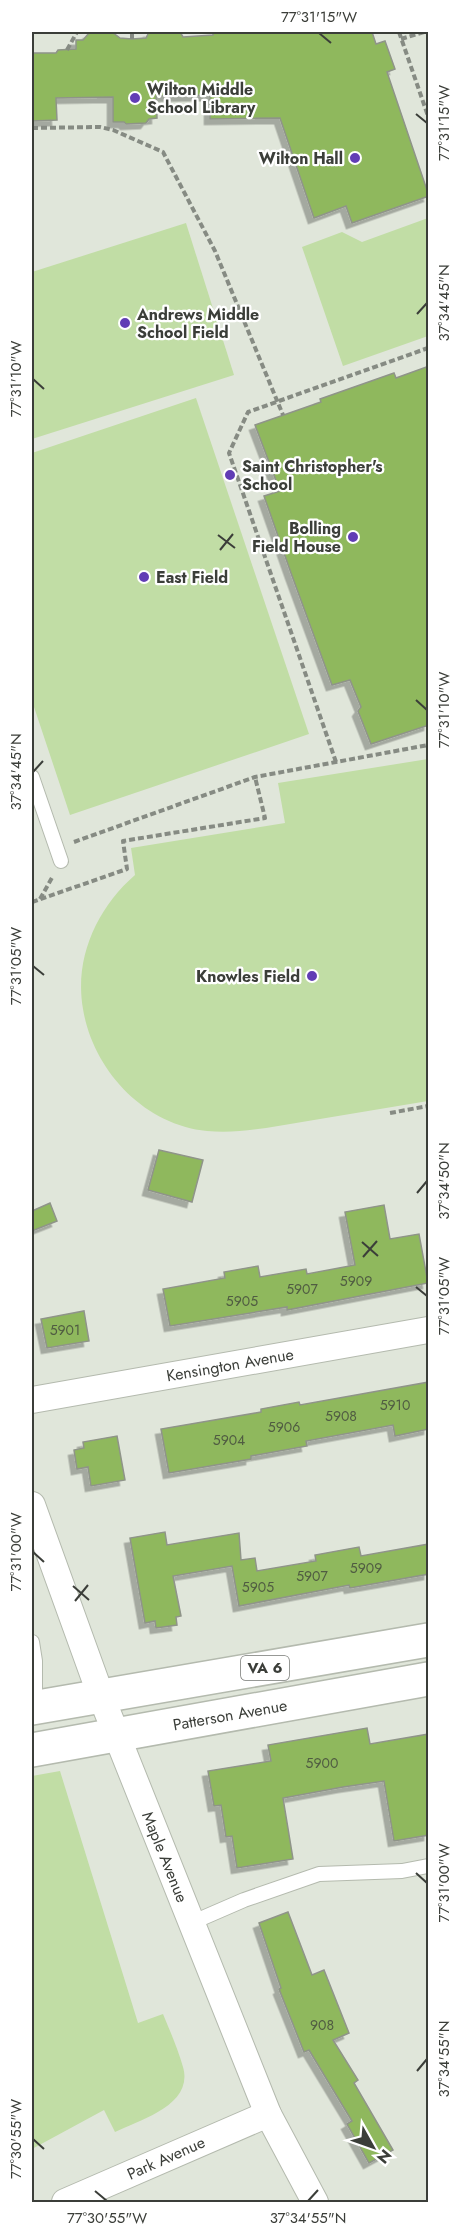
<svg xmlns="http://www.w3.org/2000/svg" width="460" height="2234" font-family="Jost,sans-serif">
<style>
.green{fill:#c1dda5}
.building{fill:#8fb85d;stroke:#8f9489;stroke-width:1.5;filter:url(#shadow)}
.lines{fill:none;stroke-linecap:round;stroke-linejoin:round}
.service-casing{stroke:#b4baae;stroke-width:16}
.minor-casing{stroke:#b4baae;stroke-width:28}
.primary-casing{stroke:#b4baae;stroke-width:36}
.path{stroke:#868b83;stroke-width:4;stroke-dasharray:6 3;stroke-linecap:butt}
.service{stroke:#fff;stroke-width:14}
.minor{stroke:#fff;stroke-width:26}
.primary{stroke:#fff;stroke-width:33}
.ticks{fill:none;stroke:#3b3e39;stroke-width:2}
.poi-dot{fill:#613db5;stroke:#fff;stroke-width:2}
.labels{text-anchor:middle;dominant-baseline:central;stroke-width:4.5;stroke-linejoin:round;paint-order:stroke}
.number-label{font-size:14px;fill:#505c42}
.shield{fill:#fff;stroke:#767874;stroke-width:1.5}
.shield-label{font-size:15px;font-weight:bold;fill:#3b3e39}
.poi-label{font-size:16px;font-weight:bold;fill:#3b3e39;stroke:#fff;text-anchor:start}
.street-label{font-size:16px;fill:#3b3e39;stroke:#fff}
.neatline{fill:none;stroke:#3b3e39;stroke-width:2}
.ticks-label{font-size:15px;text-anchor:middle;fill:#3b3e39}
</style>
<defs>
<filter id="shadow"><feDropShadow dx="-5.5" dy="5.5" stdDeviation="0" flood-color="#0004"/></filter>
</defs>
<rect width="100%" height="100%" fill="#e0e6da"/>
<!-- green -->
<g class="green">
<path d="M428,218V336L343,366L302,247L342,232L362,242Z"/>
<path d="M186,223L234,375L32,439V272Z"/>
<path d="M196,398L309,734L70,815L32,701V453Z"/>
<path d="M428,759V1101C386,1108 344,1115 302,1122C271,1127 239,1134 207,1131C144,1125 93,1070 83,1009C74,958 97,908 135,875L131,848L285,823L278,783Z"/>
<path d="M60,1771L138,2023L163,2014C170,2031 178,2049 183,2067C194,2105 140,2120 115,2132L104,2110L32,2149V1776Z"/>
</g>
<!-- building -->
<g class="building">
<path d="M112,32L120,38L132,39L146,38L149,32H180L183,37L213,35V32H372L376,44L385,41L395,69L387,72L429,196L352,223L346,206L314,218L280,118L210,119V95L156,96L157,118L149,119L146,123L126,124L124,122H113V97L56,98L57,120L32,121V53H56L58,50L76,49V40H83L89,33Z"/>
<path d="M429,366V725L371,744L358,711L361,707L350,680L332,685L291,573L264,496L280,491L255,425L321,402L320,399L394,373L396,378Z"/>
<path d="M159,1150L203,1160L192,1202L148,1190Z"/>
<path d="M50,1203L57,1221L32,1231V1211Z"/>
<path d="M384,1205L390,1239L419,1234L428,1283L287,1310V1307L170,1326L163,1289L225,1278L224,1272L258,1266L260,1277L306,1269L307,1274L355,1265L345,1212Z"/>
<path d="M84,1311L89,1341L47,1348L41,1319Z"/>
<path d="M429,1382V1429L395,1436L393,1425L306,1441L307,1446L251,1456V1459L169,1473L161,1429L261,1412V1409L299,1402L300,1405Z"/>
<path d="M117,1436L125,1480L91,1486L88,1467L77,1469L74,1450L84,1448L83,1442Z"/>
<path d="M165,1532L167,1545L239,1533L241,1560L255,1558L257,1571L316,1561L315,1555L359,1547L361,1556L429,1544V1574L350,1588L349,1585L239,1606L232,1566L173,1576L181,1616L176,1617L177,1625L156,1628L155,1621L145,1623L130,1538Z"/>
<path d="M367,1728L370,1744L429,1734V1835L394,1841L384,1781L343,1787L283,1798L293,1859L237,1868L232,1836L226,1837L221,1805L214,1806L208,1771L271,1761L268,1745Z"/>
<path d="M288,1912L312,1975L324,1970L349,2033L333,2040L358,2080L354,2083L393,2150L369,2163L347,2124L352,2121L309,2050L304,2052L279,1989L281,1988L259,1923Z"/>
</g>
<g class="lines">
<!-- service casing -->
<g class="service-casing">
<g id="service">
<path d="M32,777L61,861"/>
<path d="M32,1642L35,1661V1707"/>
<path d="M191,1923L244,1900L319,1874L402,1871L428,1866"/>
</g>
</g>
<!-- minor casing -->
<g class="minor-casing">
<g id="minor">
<path d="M32,1400L428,1330"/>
<path d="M32,1505L101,1696L268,2114L315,2202"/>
<path d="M65,2202L268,2114"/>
</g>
</g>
<!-- primary casing -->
<g class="primary-casing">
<g id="primary">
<path d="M32,1708L428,1640"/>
<path d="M32,1750L428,1679"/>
</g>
</g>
<!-- path -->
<g class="path">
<path d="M399,32L428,116"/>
<path d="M132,39V32"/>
<path d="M401,39L424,32"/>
<path d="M67,50L77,32"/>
<path d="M32,128L100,127L113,130L163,152L215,251L283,415"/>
<path d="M336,762L229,453L248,412L428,348"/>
<path d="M74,842L255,777L428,745"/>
<path d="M40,899L53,876"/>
<path d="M32,902L127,869L123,841L265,818L255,777"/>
<path d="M390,1113L428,1106"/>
</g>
<!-- service -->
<use href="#service" class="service"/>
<!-- minor -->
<use href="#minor" class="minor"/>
<!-- primary -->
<use href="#primary" class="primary"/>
</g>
<!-- ticks -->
<path class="ticks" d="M319,33L331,43M416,114L427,123M417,314L427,303M33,379L44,389M218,535L235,548M220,550L233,534M416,700L427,710M33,772L43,761M33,966L44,975M417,1193L427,1181M362,1242L378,1256M363,1257L377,1241M416,1287L427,1296M33,1552L44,1562M73,1586L89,1600M75,1601L88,1585M416,1873L427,1883M417,2071L427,2059M33,2139L44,2149M95,2191L107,2201M308,2201L318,2190"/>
<!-- markers -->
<g class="poi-dot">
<circle cx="135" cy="98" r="6"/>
<circle cx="355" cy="158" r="6"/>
<circle cx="125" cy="323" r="6"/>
<circle cx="230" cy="475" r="6"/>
<circle cx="353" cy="537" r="6"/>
<circle cx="144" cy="577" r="6"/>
<circle cx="312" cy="976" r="6"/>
</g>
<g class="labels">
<!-- number labels -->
<g class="number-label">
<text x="356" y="1281">5909</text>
<text x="302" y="1289">5907</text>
<text x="242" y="1301">5905</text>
<text x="65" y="1330">5901</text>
<text x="395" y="1405">5910</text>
<text x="341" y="1416">5908</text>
<text x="284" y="1427">5906</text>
<text x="229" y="1440">5904</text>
<text x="366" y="1568">5909</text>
<text x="312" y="1576">5907</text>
<text x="258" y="1587">5905</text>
<text x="322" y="1763">5900</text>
<text x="322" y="2025">908</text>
</g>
<!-- shield labels -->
<rect class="shield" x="241" y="1656" width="48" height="24" rx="4.5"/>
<g class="shield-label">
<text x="265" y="1668">VA 6</text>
</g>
<!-- poi labels -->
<g class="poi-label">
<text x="147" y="89">Wilton Middle<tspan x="147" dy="18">School Library</tspan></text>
<text x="343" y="158" text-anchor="end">Wilton Hall</text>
<text x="137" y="314">Andrews Middle<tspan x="137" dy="18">School Field</tspan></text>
<text x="242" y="466">Saint Christopher's<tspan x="242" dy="18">School</tspan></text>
<text x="341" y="528" text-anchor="end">Bolling<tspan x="341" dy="18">Field House</tspan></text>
<text x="156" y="577">East Field</text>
<text x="300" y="976" text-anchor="end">Knowles Field</text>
</g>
<!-- street labels -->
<g class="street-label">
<text transform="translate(230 1365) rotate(-10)">Kensington Avenue</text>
<text transform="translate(230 1715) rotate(-10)">Patterson Avenue</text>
<text transform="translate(165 1857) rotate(68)">Maple Avenue</text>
<text transform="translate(166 2158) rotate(-24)">Park Avenue</text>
</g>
</g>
<!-- border -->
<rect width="460" height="2234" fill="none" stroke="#ffffff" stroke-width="66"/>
<!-- north arrow -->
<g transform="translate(373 2147) rotate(130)" stroke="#ffffff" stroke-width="4.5" paint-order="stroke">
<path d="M0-4.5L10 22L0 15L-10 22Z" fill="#3b3e39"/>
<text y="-9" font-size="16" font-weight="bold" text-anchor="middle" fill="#3b3e39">N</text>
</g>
<rect x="33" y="33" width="394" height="2168" class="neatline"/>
<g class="ticks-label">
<text x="319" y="22">77°31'15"W</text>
<text transform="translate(444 123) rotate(-90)" y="5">77°31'15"W</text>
<text transform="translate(444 303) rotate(-90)" y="5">37°34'45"N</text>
<text transform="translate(16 379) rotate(-90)" y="5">77°31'10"W</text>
<text transform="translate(444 710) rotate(-90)" y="5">77°31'10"W</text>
<text transform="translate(16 772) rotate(-90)" y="5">37°34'45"N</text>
<text transform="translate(16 966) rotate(-90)" y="5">77°31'05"W</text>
<text transform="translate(444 1181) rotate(-90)" y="5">37°34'50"N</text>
<text transform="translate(444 1296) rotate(-90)" y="5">77°31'05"W</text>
<text transform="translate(16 1552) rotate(-90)" y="5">77°31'00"W</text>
<text transform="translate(444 1883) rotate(-90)" y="5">77°31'00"W</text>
<text transform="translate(444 2059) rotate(-90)" y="5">37°34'55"N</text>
<text transform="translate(16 2139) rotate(-90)" y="5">77°30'55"W</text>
<text x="107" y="2223">77°30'55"W</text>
<text x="308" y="2223">37°34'55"N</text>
</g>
</svg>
